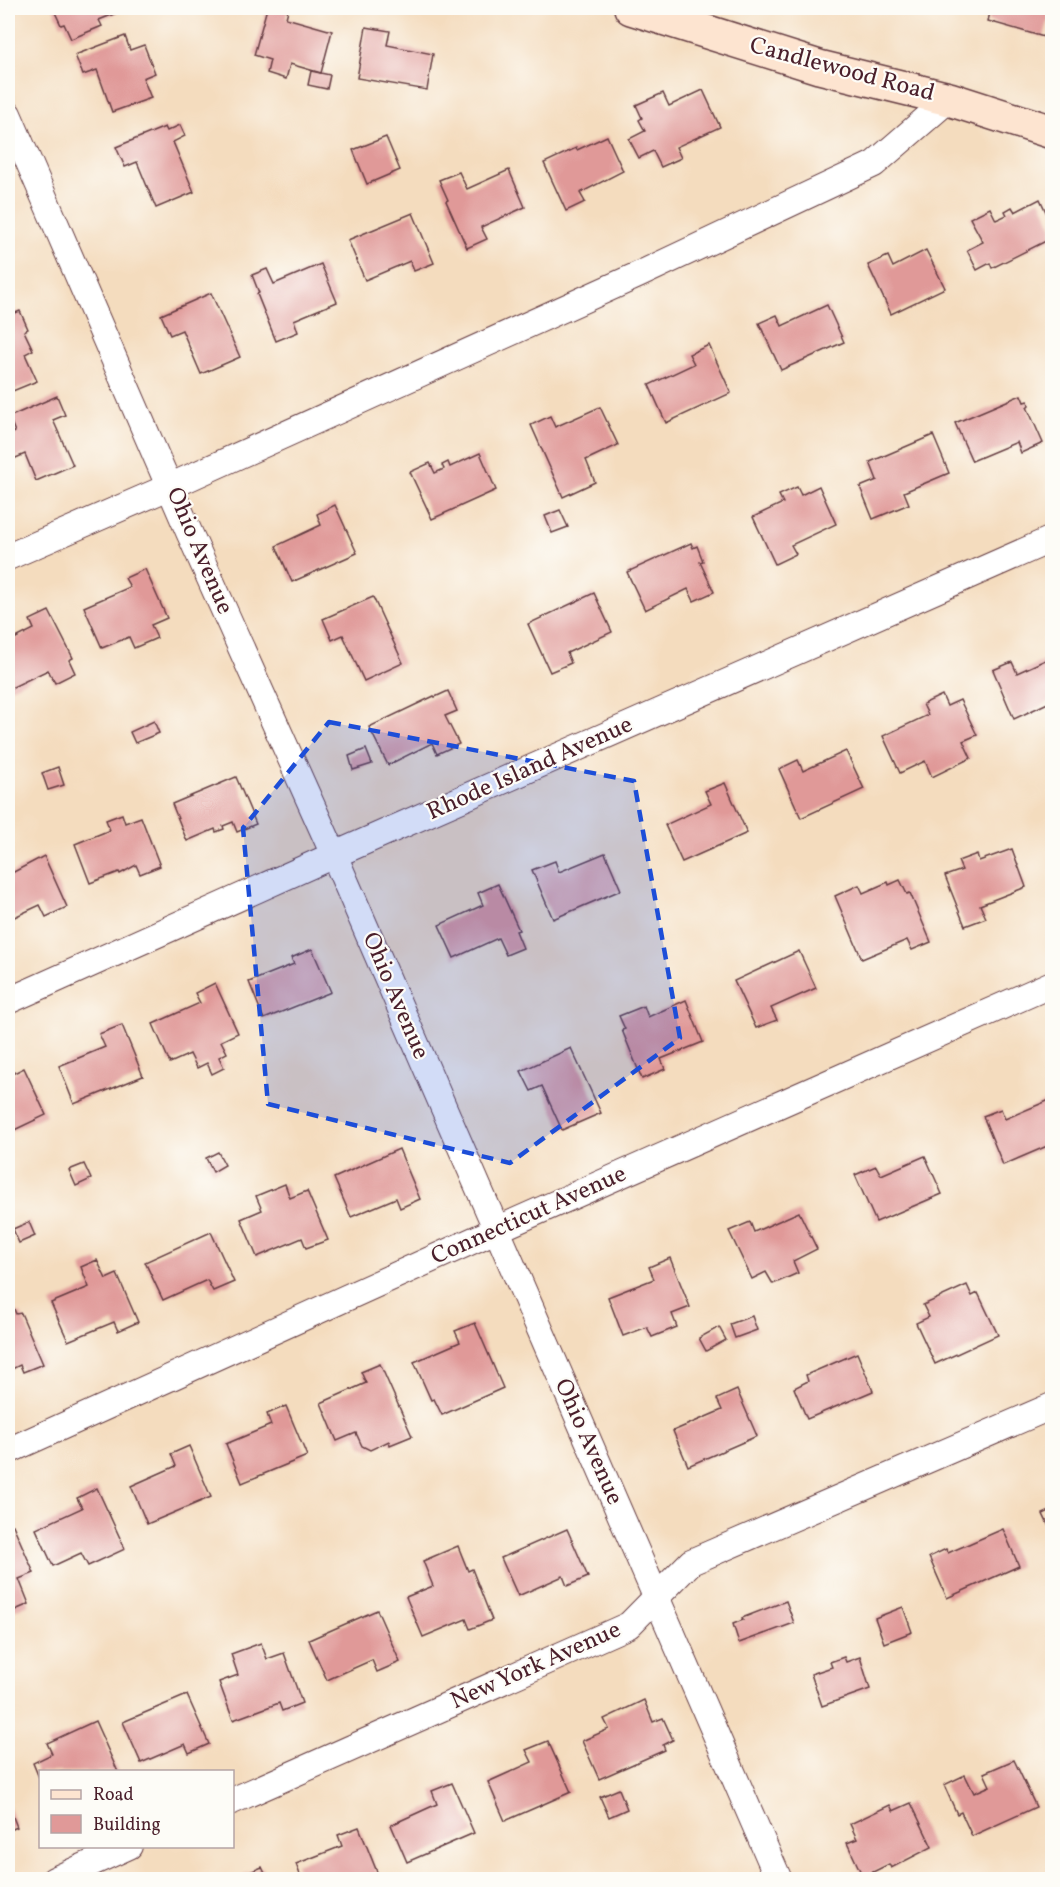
<svg xmlns="http://www.w3.org/2000/svg" width="1060" height="1887" font-family="Vollkorn,serif">
<style>
.building{fill:#e09998}
.lines{fill:none;stroke-linecap:round;stroke-linejoin:round}
.street-casing{stroke:#643b41;stroke-width:28}
.secondary-casing{stroke:#643b41;stroke-width:36}
.street{stroke:#fff;stroke-width:26}
.secondary{stroke:#fde4d0;stroke-width:33}
.marked{fill:#1d4ed8;fill-opacity:0.2;stroke:#1d4ed8;stroke-width:4.5;stroke-dasharray:12 8;stroke-linejoin:round}
.labels{text-anchor:middle;dominant-baseline:central;stroke-width:4.5;stroke-linejoin:round;paint-order:stroke}
.street-label{font-size:24px;fill:#4a1f2b;stroke:#fdfcf7}
</style>
<rect width="100%" height="100%" fill="#fdfcf7"/>
<filter id="ink" filterUnits="userSpaceOnUse"><feTurbulence type="fractalNoise" baseFrequency=".0167" numOctaves="2"/><feDisplacementMap in="SourceGraphic" scale="12" xChannelSelector="R" yChannelSelector="G"/><feConvolveMatrix kernelMatrix="1 2 1 2 8 2 1 2 1" color-interpolation-filters="sRGB"/></filter>
<filter id="wash" filterUnits="userSpaceOnUse"><feTurbulence type="fractalNoise" baseFrequency=".008" numOctaves="4" result="noise"/><feDisplacementMap in="SourceGraphic" scale="24" xChannelSelector="R" yChannelSelector="G"/><feGaussianBlur stdDeviation="1.35" result="paint"/><feColorMatrix in="noise" values="0 0 0 0 0 0 0 0 0 0 0 0 0 0 0 0 0 1.4 0 .05"/><feComposite in="paint" operator="in"/></filter>
<g filter="url(#wash)">
<rect width="100%" height="100%" fill="#f4dcbe"/>
<g id="blocks">
<!-- building -->
<g class="building">
<path d="M53,8H129L99,20L102,26L71,39L64,24L61,25Z"/>
<path d="M267,8H280L288,10L286,18L332,31L321,73L290,64L286,79L267,73L270,60L254,55Z"/>
<path d="M925,8H945L943,14Z"/>
<path d="M991,8H1052L1044,37L988,21Z"/>
<path d="M366,27L390,31L387,45L433,54L427,90L357,78Z"/>
<path d="M125,36L130,50L144,45L155,73L143,78L151,98L112,112L97,70L83,75L75,55Z"/>
<path d="M311,71L330,75L327,89L308,85Z"/>
<path d="M703,90L720,127L676,147L681,158L661,167L653,151L639,158L629,139L645,131L639,120L642,118L636,105L663,93L669,106Z"/>
<path d="M180,125L185,136L173,142L194,192L156,208L137,162L125,167L116,147L165,127L167,131Z"/>
<path d="M607,136L623,171L580,193L585,202L566,211L544,163L576,148L577,150Z"/>
<path d="M386,137L400,170L367,184L353,150Z"/>
<path d="M509,170L525,207L481,227L487,239L467,248L446,201L448,200L439,180L459,172L467,189Z"/>
<path d="M1040,199L1052,225V238L992,268L990,263L977,270L967,250L983,242L970,218L990,208L996,220L1007,215L1005,211L1012,207L1015,212Z"/>
<path d="M413,213L434,263L414,271L410,261L365,280L348,240Z"/>
<path d="M926,250L945,288L891,314L868,265L888,256L893,267Z"/>
<path d="M321,264L337,302L294,320L298,332L276,341L257,294L259,293L252,275L267,269L274,284Z"/>
<path d="M211,293L240,357L201,374L182,330L170,335L161,315Z"/>
<path d="M827,305L844,342L781,370L759,323L777,315L782,326Z"/>
<path d="M20,311L28,329L24,331L33,350L25,354L37,381L8,393V316Z"/>
<path d="M709,345L731,393L666,423L649,385L694,364L689,354Z"/>
<path d="M1021,395L1024,402L1028,401L1029,405L1027,407L1043,443L1021,453L1017,442L972,461L955,423Z"/>
<path d="M57,396L65,415L53,420L73,465L36,481L25,454L11,460L8,452V436L15,432L9,417Z"/>
<path d="M600,407L618,445L586,460L595,482L563,497L531,425L550,416L555,427Z"/>
<path d="M933,435L949,473L904,492L909,504L873,519L860,487L877,480L870,462Z"/>
<path d="M480,453L496,490L432,519L410,472L430,463L435,473L444,469L442,465L448,462L450,467Z"/>
<path d="M819,486L836,524L791,545L796,554L775,564L753,517L783,503L779,495L797,487L801,495Z"/>
<path d="M335,505L357,553L292,582L276,546L321,525L317,514Z"/>
<path d="M560,510L568,527L552,533L545,516Z"/>
<path d="M691,543L693,548L697,546L703,561L700,562L714,592L694,601L688,589L645,610L627,572Z"/>
<path d="M145,569L167,618L151,625L157,638L134,648L129,637L102,648L84,607L130,587L125,578Z"/>
<path d="M594,593L612,632L567,653L571,663L550,672L528,624Z"/>
<path d="M373,597L403,663L364,681L343,635L332,640L323,619Z"/>
<path d="M49,611L73,658L69,660L75,673L55,683L48,670L9,689L8,686V642L34,629L30,620Z"/>
<path d="M1052,657V701L1014,719L993,670L1012,662L1017,673Z"/>
<path d="M448,691L457,711L445,716L459,744L437,754L432,743L388,765L369,727L434,696L435,697Z"/>
<path d="M942,695L947,706L960,700L977,735L963,741L971,758L932,777L925,761L900,773L883,736L928,715L923,704Z"/>
<path d="M154,721L159,733L135,743L130,732Z"/>
<path d="M366,749L372,764L353,770L349,756Z"/>
<path d="M846,751L864,789L801,818L779,769L798,760L803,771Z"/>
<path d="M58,767L64,785L48,790L42,773Z"/>
<path d="M236,777L256,824L237,832L233,822L223,826L224,829L216,832L215,829L187,841L172,804Z"/>
<path d="M725,783L747,833L682,862L665,825L711,804L705,791Z"/>
<path d="M122,814L125,823L141,817L160,866L140,874L136,865L120,874L119,872L90,883L75,844L110,830L106,820Z"/>
<path d="M1012,849L1026,887L980,905L986,918L965,926L945,876L962,870L958,861L977,854L979,861Z"/>
<path d="M605,853L621,890L553,919L532,870L555,861L559,872Z"/>
<path d="M44,856L67,907L46,917L40,905L8,920V875Z"/>
<path d="M900,880L907,894L910,893L931,942L912,950L907,940L862,959L835,896L859,885L863,893L888,882L889,885Z"/>
<path d="M498,884L519,930L516,931L523,948L506,955L498,938L454,958L439,925L483,905L478,893Z"/>
<path d="M312,949L331,992L264,1019L249,982L294,964L291,958Z"/>
<path d="M799,951L816,988L771,1008L777,1020L756,1028L734,981Z"/>
<path d="M215,983L238,1033L221,1041L227,1053L219,1057L224,1068L212,1074L207,1063L197,1068L190,1054L170,1063L153,1024L200,1003L195,993Z"/>
<path d="M686,1000L703,1042L661,1059L665,1069L642,1079L622,1030L625,1029L619,1016L644,1006L648,1017Z"/>
<path d="M122,1025L143,1076L74,1104L59,1066L105,1047L99,1034Z"/>
<path d="M571,1048L601,1113L562,1130L542,1086L531,1091L521,1071Z"/>
<path d="M24,1068L46,1115L8,1133V1088L10,1087L8,1076Z"/>
<path d="M1052,1099V1144L1003,1165L983,1116L1001,1109L1005,1119Z"/>
<path d="M399,1149L420,1199L400,1208L396,1198L351,1217L334,1178Z"/>
<path d="M218,1152L225,1165L213,1172L206,1158Z"/>
<path d="M925,1156L942,1194L876,1222L855,1175L876,1166L881,1175Z"/>
<path d="M84,1164L91,1179L76,1186L69,1170Z"/>
<path d="M285,1184L290,1198L307,1191L328,1240L306,1248L302,1238L257,1257L241,1219L262,1210L256,1196Z"/>
<path d="M799,1212L817,1249L793,1261L798,1273L773,1284L766,1272L752,1279L729,1231L750,1222L754,1232Z"/>
<path d="M29,1222L35,1236L19,1243L13,1229Z"/>
<path d="M211,1232L234,1282L213,1291L207,1280L163,1300L145,1262Z"/>
<path d="M8,1254L13,1266L8,1269Z"/>
<path d="M670,1258L690,1307L672,1314L677,1327L652,1337L647,1327L623,1336L608,1297L654,1279L649,1267Z"/>
<path d="M97,1260L106,1279L117,1274L138,1322L118,1331L114,1322L68,1341L51,1303L89,1287L81,1267Z"/>
<path d="M1052,1260V1280L1046,1263Z"/>
<path d="M967,1285L972,1296L978,1293L998,1335L935,1364L916,1323L929,1317L923,1305Z"/>
<path d="M12,1304L16,1314L21,1313L43,1364L23,1372L20,1365L10,1370L9,1366L8,1367V1306Z"/>
<path d="M752,1316L757,1330L735,1338L730,1324Z"/>
<path d="M475,1323L503,1388L442,1415L434,1399L431,1400L414,1362L460,1342L455,1331Z"/>
<path d="M719,1327L726,1340L706,1351L699,1338Z"/>
<path d="M857,1353L873,1391L807,1419L794,1388L808,1381L806,1375Z"/>
<path d="M380,1364L412,1436L390,1445L389,1441L370,1450L362,1446L356,1433L337,1441L321,1403L366,1383L361,1372Z"/>
<path d="M737,1390L757,1436L688,1466L673,1431L722,1410L717,1399Z"/>
<path d="M286,1406L307,1456L242,1483L226,1444L271,1425L267,1414Z"/>
<path d="M189,1446L211,1497L147,1524L131,1486L176,1466L171,1454Z"/>
<path d="M97,1488L125,1549L88,1566L81,1553L53,1566L36,1529L82,1508L77,1498Z"/>
<path d="M1052,1510V1533L1043,1514Z"/>
<path d="M13,1525L34,1573L19,1579L29,1604L8,1613V1527Z"/>
<path d="M567,1529L588,1577L567,1586L563,1576L518,1596L501,1558Z"/>
<path d="M1003,1529L1019,1566L947,1598L929,1557L946,1549L948,1553Z"/>
<path d="M458,1546L468,1571L472,1569L492,1620L470,1629L466,1619L423,1637L406,1597L433,1586L423,1561Z"/>
<path d="M786,1601L794,1623L739,1643L733,1624L743,1620L742,1618Z"/>
<path d="M903,1607L912,1632L884,1643L875,1618Z"/>
<path d="M377,1610L400,1662L377,1672L372,1660L327,1680L309,1640Z"/>
<path d="M261,1643L267,1659L284,1653L302,1703L282,1711L279,1703L233,1720L219,1682L238,1675L231,1654Z"/>
<path d="M844,1657L846,1662L860,1657L870,1689L822,1706L811,1674L832,1667L830,1662Z"/>
<path d="M187,1695L209,1744L189,1753L185,1744L141,1763L123,1722Z"/>
<path d="M644,1700L653,1722L663,1718L673,1740L663,1745L665,1750L599,1779L582,1741L609,1729L604,1719Z"/>
<path d="M95,1721L118,1772H40V1780L33,1763L52,1754L47,1743Z"/>
<path d="M548,1741L571,1792L505,1821L488,1782L532,1762L526,1750Z"/>
<path d="M1014,1760L1036,1807L972,1836L961,1812L957,1814L944,1785L965,1775L974,1793L990,1786L984,1773Z"/>
<path d="M452,1783L474,1833L407,1862L391,1825L437,1804L432,1791Z"/>
<path d="M619,1789L627,1809L609,1817L600,1797Z"/>
<path d="M911,1803L932,1847L891,1868L889,1864L863,1877L847,1843L857,1839L850,1824L890,1805L893,1811Z"/>
<path d="M8,1804L17,1827L8,1831Z"/>
<path d="M359,1827L379,1877L373,1880H302L296,1864L342,1846L338,1835Z"/>
<path d="M262,1867L268,1880H245L243,1875Z"/>
</g>
</g>
</g>
<g filter="url(#ink)">
<use href="#blocks" fill-opacity="0" stroke="#643b41" stroke-width="1.5"/>
<g class="lines">
<!-- street casing -->
<g class="street-casing">
<g id="street">
<path d="M8,114L189,532L334,855L779,1880"/>
<path d="M8,557L171,486L638,275L874,164L949,99"/>
<path d="M8,1001L334,855L1052,539"/>
<path d="M8,1451L496,1230L1052,984"/>
<path d="M232,1801L629,1625L691,1562L1052,1406"/>
<path d="M54,1880L129,1846"/>
</g>
</g>
<!-- secondary casing -->
<g class="secondary-casing">
<path id="secondary" d="M631,8L819,67L949,99L1052,132"/>
</g>
<!-- street -->
<use href="#street" class="street"/>
<!-- secondary -->
<use href="#secondary" class="secondary"/>
</g>
</g>
<!-- marked area -->
<path class="marked" d="M329,722L634,781L680,1038L510,1163L268,1104L243,828Z"/>
<g class="labels">
<!-- street labels -->
<g class="street-label">
<text transform="translate(842 70) rotate(15)">Candlewood Road</text>
<text transform="translate(199 551) rotate(67)">Ohio Avenue</text>
<text transform="translate(530 769) rotate(-24)">Rhode Island Avenue</text>
<text transform="translate(395 996) rotate(67)">Ohio Avenue</text>
<text transform="translate(529 1216) rotate(-24)">Connecticut Avenue</text>
<text transform="translate(588 1442) rotate(66)">Ohio Avenue</text>
<text transform="translate(536 1666) rotate(-24)">New York Avenue</text>
</g>
</g>
<!-- margin -->
<rect width="1060" height="1887" fill="none" stroke="#fdfcf7" stroke-width="30"/>
<!-- legend -->
<rect x="39" y="1770" width="195" height="78" fill="#fdfcf7" stroke="#b5a4a5" stroke-width="1.5"/>
<rect x="51" y="1790" width="30" height="9" fill="#fde4d0" stroke="#b5a4a5" stroke-width="1.5"/>
<text x="93" y="1800" font-size="18" fill="#4a1f2b">Road</text>
<rect x="51" y="1815" width="30" height="18" fill="#e09998" stroke="#b5a4a5" stroke-width="1.5"/>
<text x="93" y="1830" font-size="18" fill="#4a1f2b">Building</text>
</svg>
